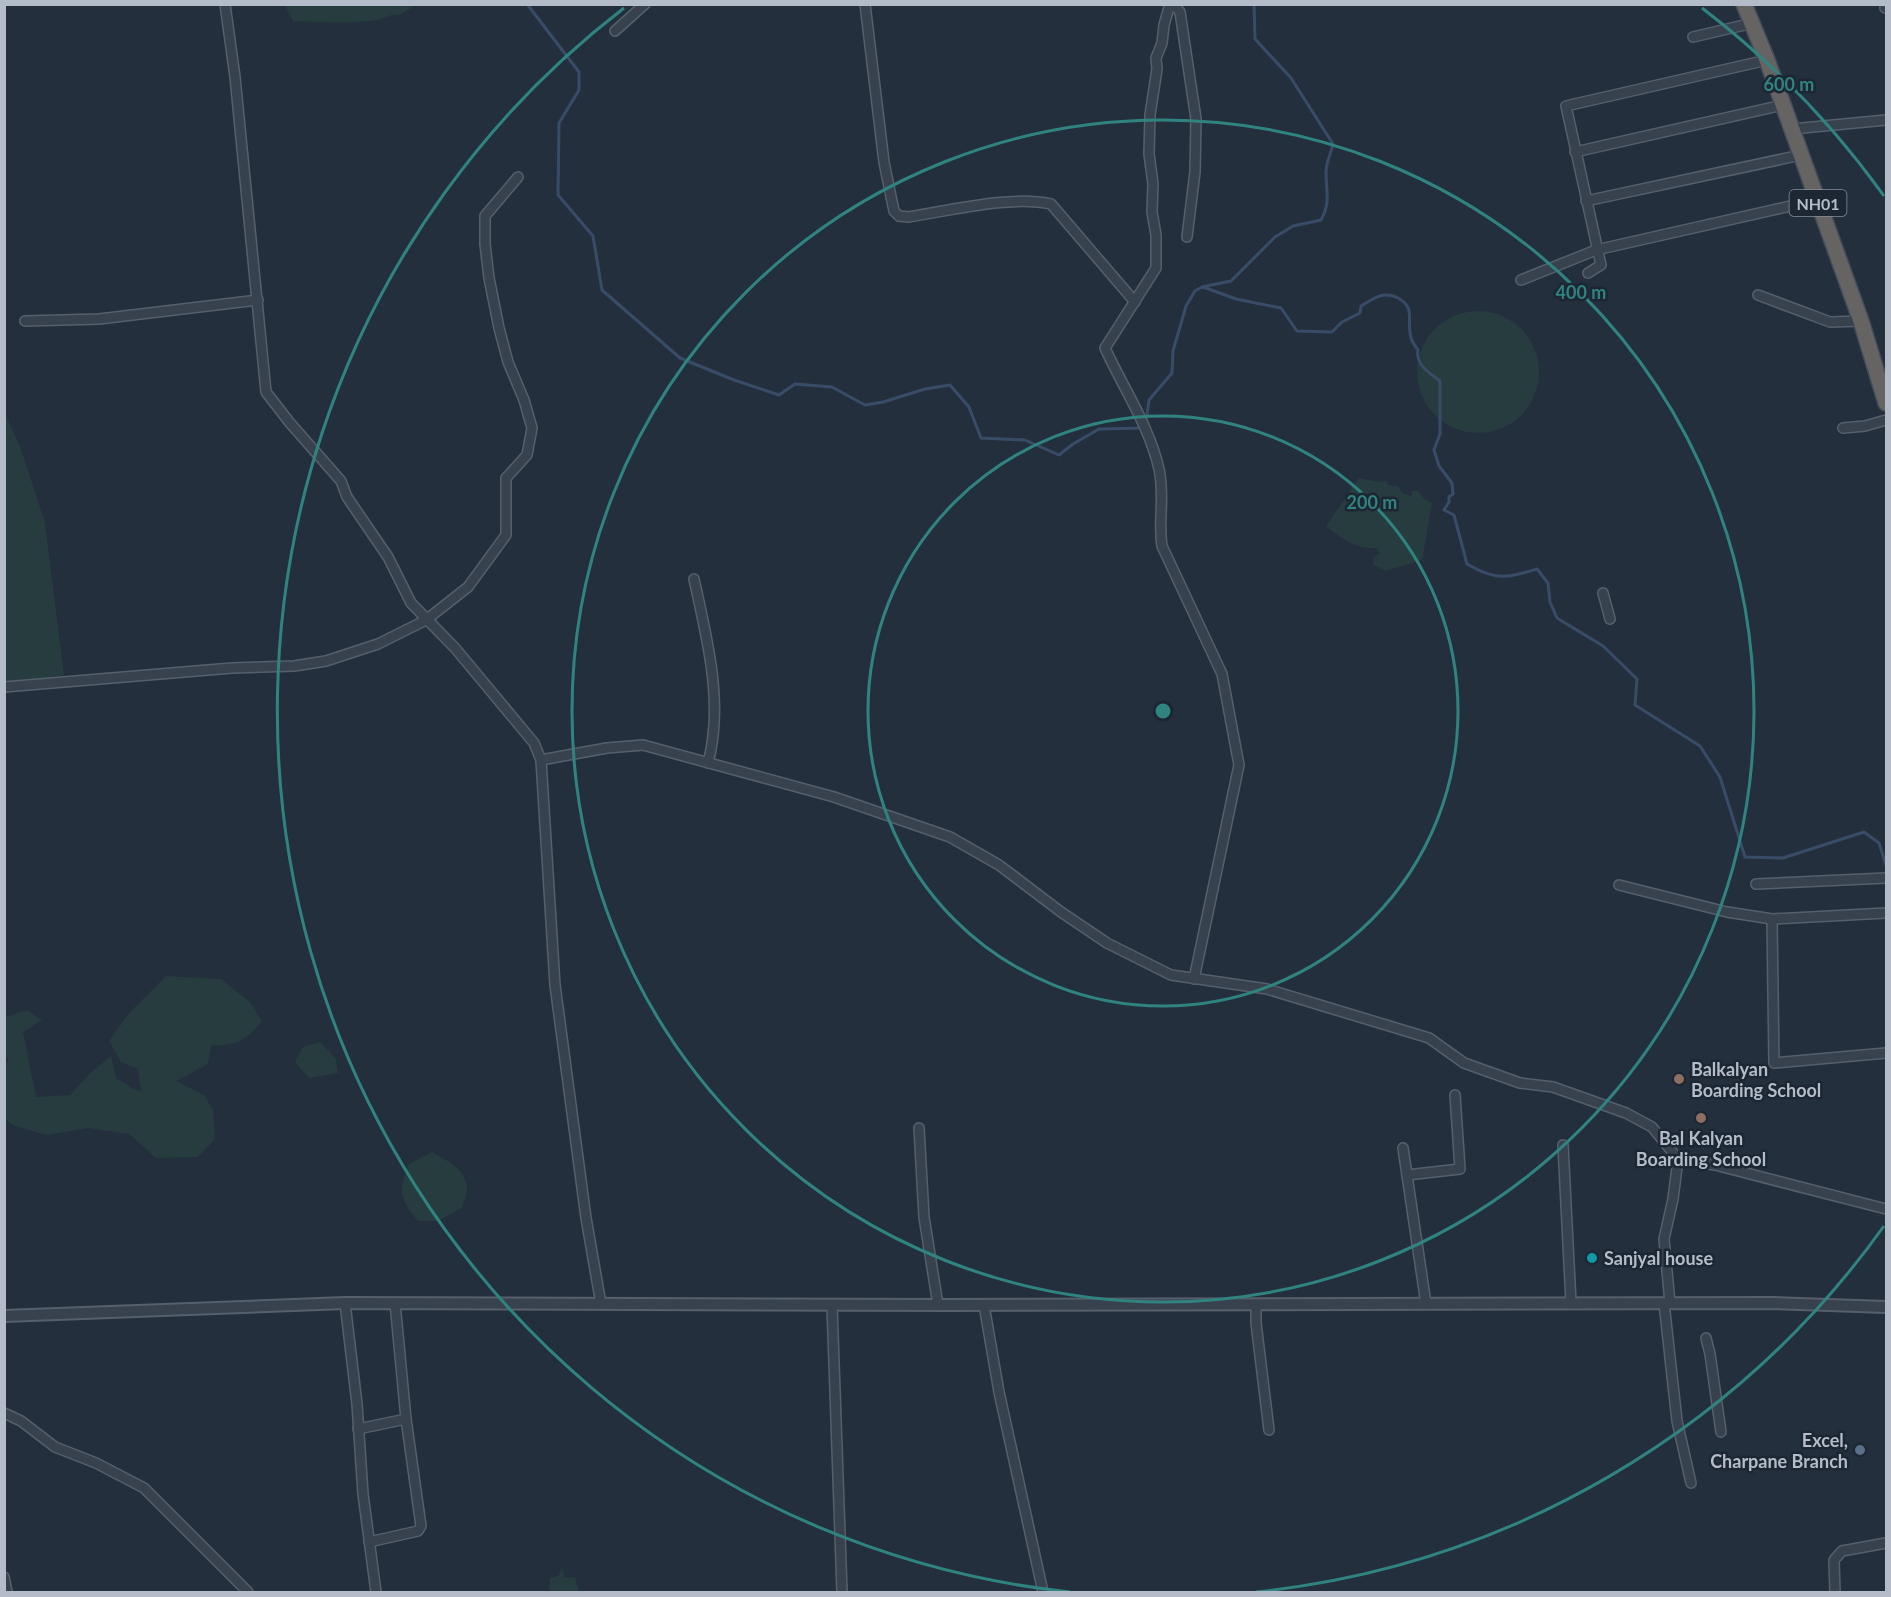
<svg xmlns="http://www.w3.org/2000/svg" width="1891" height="1597" font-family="Lato,sans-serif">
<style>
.green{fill:#263c3f}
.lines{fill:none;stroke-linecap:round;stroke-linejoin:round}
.stream{stroke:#394c67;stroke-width:3}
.minor-casing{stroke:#565f6c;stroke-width:12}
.tertiary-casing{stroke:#565f6c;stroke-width:14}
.trunk-casing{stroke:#434c59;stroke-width:18}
.minor{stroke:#38414e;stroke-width:9}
.tertiary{stroke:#38414e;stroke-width:10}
.trunk{stroke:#656462;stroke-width:15}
.ring{fill:none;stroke:#308480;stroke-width:3}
.education-dot{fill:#8d6e63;stroke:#1d2633;stroke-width:2}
.culture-dot{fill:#0f9aa8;stroke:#1d2633;stroke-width:2}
.service-dot{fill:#5c6f8a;stroke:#1d2633;stroke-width:2}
.labels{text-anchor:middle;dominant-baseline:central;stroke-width:5;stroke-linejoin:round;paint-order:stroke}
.shield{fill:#1d2633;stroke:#878f9c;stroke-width:1.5}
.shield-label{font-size:16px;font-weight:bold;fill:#b4bcc9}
.poi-label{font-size:18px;font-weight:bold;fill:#b4bcc9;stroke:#1d2633;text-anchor:start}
.centre{fill:#308480;stroke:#1d2633;stroke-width:3}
.ring-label{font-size:18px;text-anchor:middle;font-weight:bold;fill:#308480;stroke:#1d2633;stroke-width:5;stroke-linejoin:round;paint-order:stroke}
</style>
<rect width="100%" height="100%" fill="#242f3e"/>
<!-- green -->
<g class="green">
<path d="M285,5L286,4L412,5L411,8L400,15C388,14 387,18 377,20C350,24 320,22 293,21Z"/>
<circle cx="1478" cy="372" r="61"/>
<path d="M4,411L22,452L45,523L64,675L5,684Z"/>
<path d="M1359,478L1379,482L1387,481V485L1398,486L1402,493L1412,497V491H1418L1424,499L1432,503L1422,560L1386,571L1374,565L1373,557L1380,554L1377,548C1352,548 1346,541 1326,526Z"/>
<path d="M166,976L221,979L250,1002L262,1021C244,1043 239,1044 211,1046L208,1064L176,1081L204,1095L213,1110L215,1139L198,1157L156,1158L129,1134L88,1128L46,1135L13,1125L5,1119V1068L9,1057L5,1059V1017L27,1010L42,1020L23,1032L36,1097L70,1095L89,1074L111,1056L116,1078L134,1089L141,1091L138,1069L121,1062L109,1041L129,1013Z"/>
<path d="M320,1042L336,1059L338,1073L309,1078L295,1062L303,1047Z"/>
<path d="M432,1152C446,1160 468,1170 467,1189C467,1195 464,1202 462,1208L438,1221H418C399,1198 398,1191 409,1164Z"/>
<path d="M562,1569L565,1578L575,1577L579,1592H549L550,1578L558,1576Z"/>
</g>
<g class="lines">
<!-- stream -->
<g class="stream">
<path d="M527,4L579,72V90L559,123L558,195L593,236L602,290L680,358L734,380L779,395L795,384L832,387L865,405L883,402L925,389L950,385L969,407L981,438L1025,440L1059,455L1073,444L1099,429L1143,428"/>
<path d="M1203,287L1236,299L1281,308L1297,331L1332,332L1342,322L1360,313L1361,306C1373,299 1382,291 1396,297C1417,307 1406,319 1411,338C1412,342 1415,346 1418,350C1415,365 1430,373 1440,381V434L1434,450L1439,466L1452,483L1453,494L1449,497V502L1444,510L1454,515L1467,564C1496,581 1506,578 1537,569L1548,583L1550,602L1557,618L1603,646L1637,679L1635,705L1700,746L1720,777L1745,857L1783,858L1864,832L1879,843L1886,865"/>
<path d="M1146,422L1149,400L1172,373L1173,351L1186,306L1195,291L1202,287L1231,281L1275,237L1293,226L1321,220C1331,202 1326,192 1326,172C1326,163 1331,153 1333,144L1291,78L1255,39L1254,4"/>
</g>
<!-- minor casing -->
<g class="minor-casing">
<g id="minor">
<path d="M225,4L235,77L266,392L290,423L341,481L347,497L388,557L411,603L455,648L534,743L541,760L555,985L586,1218L601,1304"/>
<path d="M865,4L884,162L894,211L899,216L908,217C949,211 1010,195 1051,204L1135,302"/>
<path d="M1170,4L1164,25L1162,43L1156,58L1157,69L1150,115L1149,154L1153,184L1152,212L1156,235V268L1105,348C1123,388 1149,425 1159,469C1165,496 1158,520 1162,546L1222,674L1239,765L1194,979"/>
<path d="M1173,4L1180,12L1196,119L1195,172L1187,237"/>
<path d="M1885,8L1886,4"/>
<path d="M615,31L645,4"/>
<path d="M1693,37L1753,23"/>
<path d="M1792,129L1886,120"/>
<path d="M1575,152L1783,105"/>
<path d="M1586,201L1801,155"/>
<path d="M1588,273L1601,265L1566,106L1767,60"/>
<path d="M1521,280L1596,250L1817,200"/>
<path d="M1758,295L1830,322L1861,321"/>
<path d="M25,321L99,319L258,300"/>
<path d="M1843,428L1865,426L1886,420"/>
<path d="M694,579C707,639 724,703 708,763"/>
<path d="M1603,593L1610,619"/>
<path d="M4,687L232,668L294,666L326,661L378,644L426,620L468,587L506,535V478L527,455L532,428L524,400L508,362L499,328L489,278L485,244V216L518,177"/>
<path d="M541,760L607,748L643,745L834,797L950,837L999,865L1061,912L1107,943L1171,975L1267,989L1429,1038L1464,1063L1520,1083L1553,1087L1626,1113L1652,1127L1678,1159L1715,1165L1886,1209"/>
<path d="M1756,884L1886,878"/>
<path d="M1619,885L1727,912L1772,919L1886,913"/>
<path d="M1772,919L1774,1063L1886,1053"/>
<path d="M919,1128L924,1217L938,1305"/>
<path d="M1563,1145L1571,1303"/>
<path d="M1403,1148L1426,1304"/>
<path d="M1407,1175L1460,1169L1455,1095"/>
<path d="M345,1303L357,1404L363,1494L376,1592"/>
<path d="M1664,1303L1677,1421L1691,1483"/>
<path d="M1670,1303L1664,1239L1673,1199L1678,1159"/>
<path d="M1256,1304V1323L1269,1430"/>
<path d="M832,1305L842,1592"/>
<path d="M984,1305L999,1392L1043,1592"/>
<path d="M1706,1338L1710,1354L1721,1432"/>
<path d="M4,1413L21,1421L55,1447L96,1463L144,1488L248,1592"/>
<path d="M358,1429L406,1419"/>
<path d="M369,1542L418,1531L421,1526L406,1419L395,1303"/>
<path d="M4,1577L7,1592"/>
<path d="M1835,1592L1834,1560L1842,1551L1886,1543"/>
</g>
</g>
<!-- tertiary casing -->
<g class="tertiary-casing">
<path id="tertiary" d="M4,1316L345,1303L950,1305L1774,1303L1886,1307"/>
</g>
<!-- trunk casing -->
<g class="trunk-casing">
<path id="trunk" d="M1744,4L1767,60L1861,321L1886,403"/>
</g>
<!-- minor -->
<use href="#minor" class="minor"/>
<!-- tertiary -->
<use href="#tertiary" class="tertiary"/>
<!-- trunk -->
<use href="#trunk" class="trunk"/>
</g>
<!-- distance rings -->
<g class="ring">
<circle cx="1163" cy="711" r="295"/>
<circle cx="1163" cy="711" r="591"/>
<path d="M1884 1226A886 886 0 0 1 1256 1592M1070 1592A886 886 0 0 1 624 8M1702 8A886 886 0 0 1 1884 196"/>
</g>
<!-- markers -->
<g class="education-dot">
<circle cx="1679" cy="1079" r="6"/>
<circle cx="1701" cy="1118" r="6"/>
</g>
<circle class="culture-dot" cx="1592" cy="1258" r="6"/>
<circle class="service-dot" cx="1860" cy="1450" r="6"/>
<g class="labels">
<!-- shield labels -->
<rect class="shield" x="1789.5" y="190" width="57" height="26" rx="4.5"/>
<g class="shield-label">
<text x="1818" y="203">NH01</text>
</g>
<!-- poi labels -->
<g class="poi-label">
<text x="1691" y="1069">Balkalyan<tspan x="1691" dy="21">Boarding School</tspan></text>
<text x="1701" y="1138" text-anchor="middle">Bal Kalyan<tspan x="1701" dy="21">Boarding School</tspan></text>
<text x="1604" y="1258">Sanjyal house</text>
<text x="1848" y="1440" text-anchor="end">Excel,<tspan x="1848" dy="21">Charpane Branch</tspan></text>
</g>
</g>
<circle cx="1163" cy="711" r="9" class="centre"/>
<g class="ring-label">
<text x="1789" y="91">600 m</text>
<text x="1581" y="299">400 m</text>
<text x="1372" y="509">200 m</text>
</g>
<!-- border -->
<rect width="1891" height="1597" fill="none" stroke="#b4bcc9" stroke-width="12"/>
</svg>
